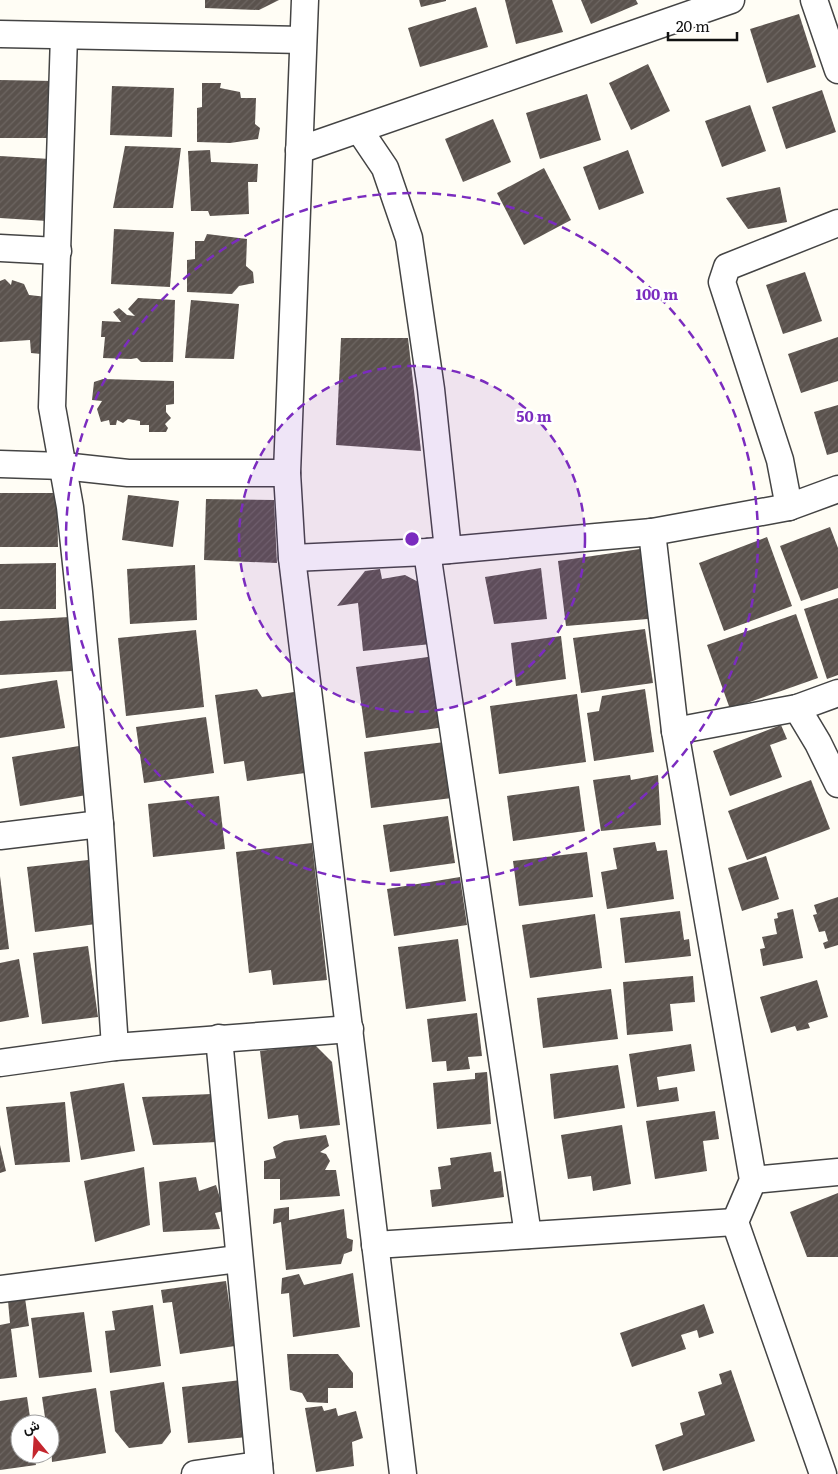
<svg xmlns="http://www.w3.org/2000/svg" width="838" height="1474" font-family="Literata,Vazirmatn,serif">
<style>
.building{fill:url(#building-hatch)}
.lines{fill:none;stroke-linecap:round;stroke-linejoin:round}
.street-casing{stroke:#444;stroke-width:29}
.street{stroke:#fff;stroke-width:26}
.ring{fill:none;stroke:#7b2cbf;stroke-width:2.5;stroke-dasharray:9 6}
.centre{fill:#7b2cbf;stroke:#fff;stroke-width:2.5}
.ring-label{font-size:15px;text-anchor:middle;font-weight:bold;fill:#7b2cbf;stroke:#fff;stroke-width:5;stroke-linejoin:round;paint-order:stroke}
</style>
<defs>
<pattern id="building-hatch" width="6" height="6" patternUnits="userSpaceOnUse" patternTransform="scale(1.25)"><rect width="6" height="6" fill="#5a524d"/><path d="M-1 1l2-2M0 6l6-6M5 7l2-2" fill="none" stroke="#6d6662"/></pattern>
</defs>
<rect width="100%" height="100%" fill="#fffdf5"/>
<!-- building -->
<g class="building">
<path d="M205,0H279L259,10L205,8Z"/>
<path d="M419,0H446V1L421,7Z"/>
<path d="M505,0H552L563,32L516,44Z"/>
<path d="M581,0H636L638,4L591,24Z"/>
<path d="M476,7L488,47L420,67L408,28Z"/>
<path d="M799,14L816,67L767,83L750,29Z"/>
<path d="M648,64L670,111L631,130L609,83Z"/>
<path d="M0,80L53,81L52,138H0Z"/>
<path d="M202,83H221L220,88L240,92L241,98H256L255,124L260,128L258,139L230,143L197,142V108L202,107Z"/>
<path d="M112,86L174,88L172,137L110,135Z"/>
<path d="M822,90L836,132L786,149L772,107Z"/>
<path d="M587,94L601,140L540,159L526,113Z"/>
<path d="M750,105L766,151L722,167L705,121Z"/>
<path d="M493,119L511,162L463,182L445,139Z"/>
<path d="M125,146L181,148L173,208H113Z"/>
<path d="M210,150L211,162L258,164L257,182H248L249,214L210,216L208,211H191L188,151Z"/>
<path d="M628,150L644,193L599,210L583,167Z"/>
<path d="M0,156L50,159L47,221L0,218Z"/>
<path d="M544,168L571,220L524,245L497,193Z"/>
<path d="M780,187L787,222L748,229L726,198Z"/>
<path d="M114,229L174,232L170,287L111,284Z"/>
<path d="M207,234L247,239L246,266L253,272L254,283L239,286L232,294L187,292V260L195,259V241H204Z"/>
<path d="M805,272L822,321L783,334L766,285Z"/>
<path d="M5,279L11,285L12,280L24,284L29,295L47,297L51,355L31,353L30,340L0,342V281Z"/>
<path d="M138,298L175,300L173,362H141L137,358L131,359L103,358L105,337H101L102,321L121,322L113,312L119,308L127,315L135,316L128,309Z"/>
<path d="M191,300L239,304L234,359L185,358Z"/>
<path d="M838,337V381L801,393L788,354Z"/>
<path d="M341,338H408L421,451L336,445Z"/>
<path d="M103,379L174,381V404L166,405V412L171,418L165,424L168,428L166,432H149V425H140V421L128,419L123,423L117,420L116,425H110L109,420L101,422L97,409L102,401L92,400L94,382Z"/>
<path d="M838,405V452L827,455L814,412Z"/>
<path d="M0,493H57L58,547H0Z"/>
<path d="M128,495L179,501L173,547L122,540Z"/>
<path d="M206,499L274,500L277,563L204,560Z"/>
<path d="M830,527L838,548V588L801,601L780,546Z"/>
<path d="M767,537L792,606L724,631L699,563Z"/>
<path d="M647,548L659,618L566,626L558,561Z"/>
<path d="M56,563V609H0V564Z"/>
<path d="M195,565L197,620L130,624L127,569Z"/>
<path d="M541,568L547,619L494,624L485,577Z"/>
<path d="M380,569L382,579L405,575L424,585L431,644L363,651L358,603L337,606L365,571Z"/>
<path d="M838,598V675L827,679L804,609Z"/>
<path d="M796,614L818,678L730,709L707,645Z"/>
<path d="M69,617L72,671L0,675V621Z"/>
<path d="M645,629L653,683L581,693L573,638Z"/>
<path d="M196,630L204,707L126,716L118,638Z"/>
<path d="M561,636L566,679L516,686L511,643Z"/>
<path d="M435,656L445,727L366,738L356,667Z"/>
<path d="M57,680L65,728L0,738V689Z"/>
<path d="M257,689L262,697L294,692L305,773L247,781L244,761L224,764L215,695Z"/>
<path d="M645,689L654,752L594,761L587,713L599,711L602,696Z"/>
<path d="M577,694L586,762L499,774L490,706Z"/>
<path d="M206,717L214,773L144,783L136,727Z"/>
<path d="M781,725L787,739L770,745L782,777L730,796L713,751Z"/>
<path d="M445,742L452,798L371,808L364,752Z"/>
<path d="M79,746L87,795L20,806L12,757Z"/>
<path d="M630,775L631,780L658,775L661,825L601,831L593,780Z"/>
<path d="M811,780L830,829L747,860L728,811Z"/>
<path d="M579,786L585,831L513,841L507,796Z"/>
<path d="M219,796L225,849L153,857L148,804Z"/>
<path d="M448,816L455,863L390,872L383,825Z"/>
<path d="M655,842L657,851L667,850L674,899L607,909L601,872L617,869L613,848Z"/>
<path d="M312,843L327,980L273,985L271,970L249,973L236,852Z"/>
<path d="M587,852L593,897L519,906L513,861Z"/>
<path d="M766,856L779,899L742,911L728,868Z"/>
<path d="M88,860L96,924L35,932L27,867Z"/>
<path d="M0,876L9,949L0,950Z"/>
<path d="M460,877L467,925L394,936L387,889Z"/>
<path d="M838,897V945L825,949L823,943L828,941L825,931L819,932L813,915L817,914L814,905Z"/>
<path d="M793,909L803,958L763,966L760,949L765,948L762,937L777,934L774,919L778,918L777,913Z"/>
<path d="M680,911L684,940L689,939L691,956L625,963L620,918Z"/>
<path d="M595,914L602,968L530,978L522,925Z"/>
<path d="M458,939L466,1001L406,1009L398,947Z"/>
<path d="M88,946L98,1017L42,1024L33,953Z"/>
<path d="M19,959L29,1017L0,1022V963Z"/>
<path d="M693,976L695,1002L670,1004L673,1031L627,1035L623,982Z"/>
<path d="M817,980L828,1017L808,1023L810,1028L797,1031L795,1026L771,1033L760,997Z"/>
<path d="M611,989L618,1039L543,1048L537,998Z"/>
<path d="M477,1013L482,1056L468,1057L470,1069L447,1071L446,1061L432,1062L427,1019Z"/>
<path d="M314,1044L332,1062L340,1125L300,1129L298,1115L268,1119L260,1051Z"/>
<path d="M691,1044L695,1071L657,1077L659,1090L677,1087L679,1101L637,1107L629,1054Z"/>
<path d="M618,1065L625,1108L554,1119L550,1074Z"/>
<path d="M487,1072L491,1124L437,1129L433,1083L475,1079V1073Z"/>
<path d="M124,1083L135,1151L81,1160L70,1092Z"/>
<path d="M212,1094L217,1142L153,1145L142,1097Z"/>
<path d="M65,1102L70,1162L15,1165L6,1107Z"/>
<path d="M715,1111L719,1139L703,1141L707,1171L655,1179L646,1121Z"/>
<path d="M622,1125L631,1184L593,1191L591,1176L568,1179L561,1135Z"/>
<path d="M326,1135L329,1146L320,1152L326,1154L330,1161L325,1170H336L340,1196L280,1200V1179H264V1161L276,1158L273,1147L284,1141Z"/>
<path d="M0,1145L6,1171L0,1173Z"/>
<path d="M491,1152L494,1172L501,1171L504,1197L432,1207L430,1190L441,1189L438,1167L451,1165L450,1158Z"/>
<path d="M144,1167L150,1225L95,1242L84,1181Z"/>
<path d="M196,1177L199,1191L216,1185L224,1211L215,1213L220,1229L163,1232L159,1182Z"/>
<path d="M838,1193V1257H807L790,1212Z"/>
<path d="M289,1207V1220L344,1209L347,1238L353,1240L352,1251L344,1254L341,1264L286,1270L281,1222L273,1224L274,1209Z"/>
<path d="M353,1273L360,1327L293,1337L289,1293L281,1294L282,1278L299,1274L304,1285Z"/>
<path d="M226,1281L235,1346L180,1354L172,1302L163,1303L161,1290Z"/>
<path d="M25,1298L29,1326L11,1329L17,1377L0,1379V1325L10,1323L8,1301Z"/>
<path d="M704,1304L714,1333L699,1338L697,1330L681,1335L686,1349L632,1367L620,1333Z"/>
<path d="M153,1305L161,1366L110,1373L105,1331L115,1330L112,1311Z"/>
<path d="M84,1312L92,1372L39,1378L31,1318Z"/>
<path d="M287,1354H338L353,1373V1388H328V1403L307,1402L302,1393L290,1390Z"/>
<path d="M731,1370L755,1441L663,1471L655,1445L683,1435L680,1423L705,1415L698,1392L722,1384L719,1374Z"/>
<path d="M241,1380L247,1437L188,1443L182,1387Z"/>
<path d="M164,1382L171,1432L162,1444L129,1448L115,1431L110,1391Z"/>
<path d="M96,1388L106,1453L52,1462L50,1424H46L42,1397Z"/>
<path d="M27,1397L31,1424H20V1454H34L36,1465L0,1470V1401Z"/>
<path d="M322,1406L324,1411L336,1408L338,1416L356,1411L363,1438L352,1442L354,1466L316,1472L305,1408Z"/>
</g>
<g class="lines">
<!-- street casing -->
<g class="street-casing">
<g id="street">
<path d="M305,0L287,473L292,558L403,1474"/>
<path d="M814,0L838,70"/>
<path d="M0,34L303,40"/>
<path d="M64,36L52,407L70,507L79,592L100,824L115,1047"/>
<path d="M360,131L385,168L409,238L431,389L448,550"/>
<path d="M299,150L731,0"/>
<path d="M0,248L58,251"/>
<path d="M0,464L63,466L128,473H287"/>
<path d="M789,507L780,460L722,282L727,267L838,223"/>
<path d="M652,532L675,731L753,1180L735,1222L823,1474"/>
<path d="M427,552L528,1235"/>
<path d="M292,558L427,552L652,532L789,507L838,489"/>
<path d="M797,708L818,743L838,784"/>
<path d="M675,731L797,708L838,693"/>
<path d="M0,836L100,824"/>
<path d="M219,1038L260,1474"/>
<path d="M0,1063L115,1047L350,1029"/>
<path d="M753,1180L838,1172"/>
<path d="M375,1245L735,1222"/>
<path d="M0,1289L238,1259"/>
<path d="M195,1474L259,1465"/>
</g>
</g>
<!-- street -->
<use href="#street" class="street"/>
</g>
<!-- distance rings -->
<circle cx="412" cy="539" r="173" fill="#7b2cbf" fill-opacity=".12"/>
<g class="ring">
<circle cx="412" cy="539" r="173"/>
<circle cx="412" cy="539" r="346"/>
</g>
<circle cx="412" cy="539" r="8" class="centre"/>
<g class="ring-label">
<text x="657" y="300">100 m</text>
<text x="534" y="422">50 m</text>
</g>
<!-- north arrow -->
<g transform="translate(35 1439) rotate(342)"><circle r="24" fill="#ffffff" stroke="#a0a0a0"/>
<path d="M0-4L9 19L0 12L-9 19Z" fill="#c4262e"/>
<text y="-8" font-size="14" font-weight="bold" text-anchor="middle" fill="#111111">ش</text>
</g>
<!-- scale -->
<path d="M668 32v8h69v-8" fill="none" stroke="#111111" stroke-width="2.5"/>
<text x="676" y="32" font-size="15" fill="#111111" stroke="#ffffff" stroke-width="4" paint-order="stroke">20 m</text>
</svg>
